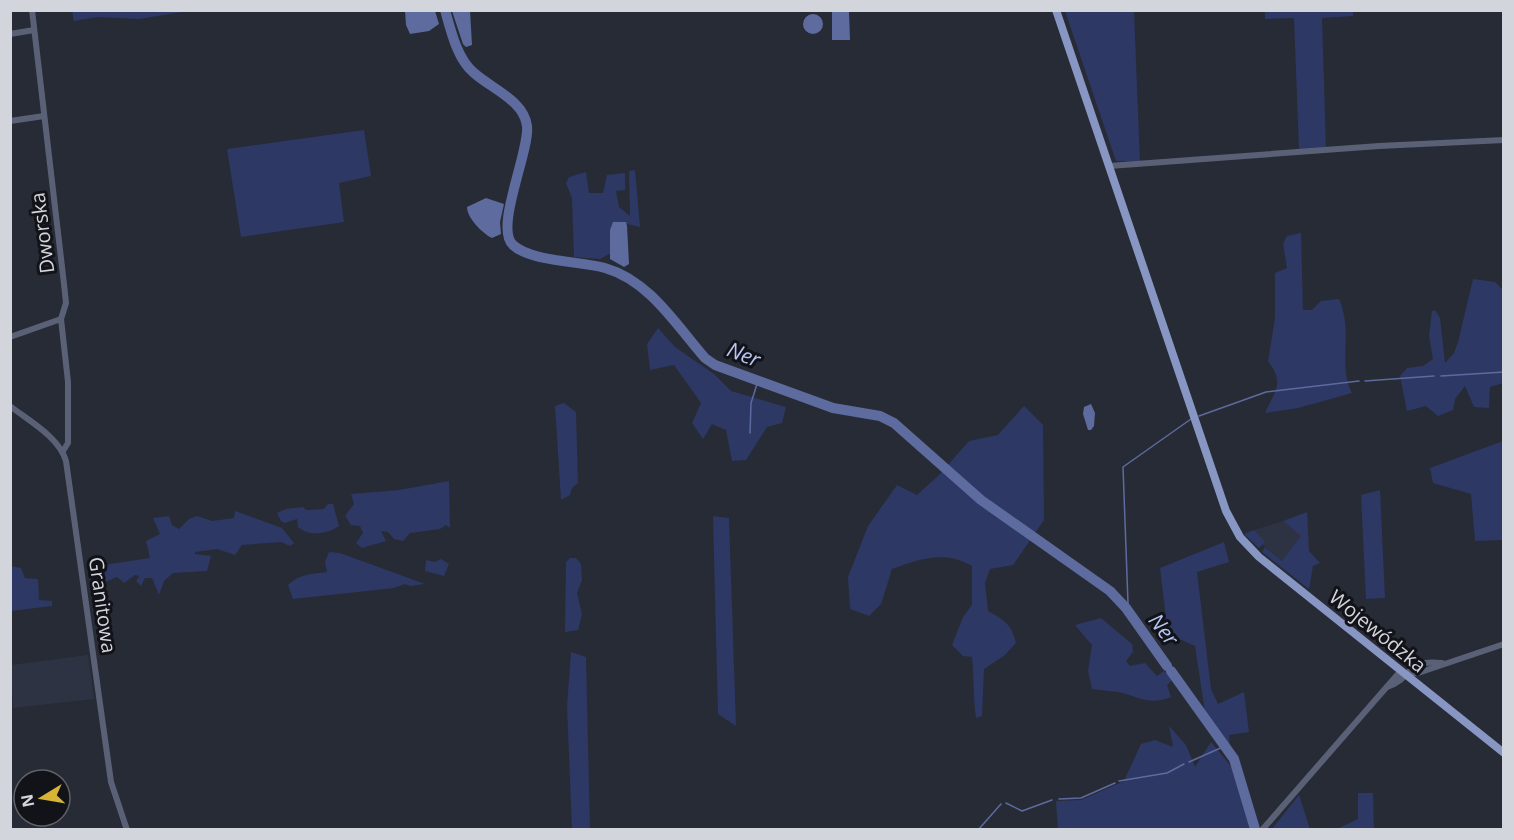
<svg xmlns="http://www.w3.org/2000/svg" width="1514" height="840" font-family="'Open Sans',sans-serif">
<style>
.built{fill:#2e3343}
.green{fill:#2d3865}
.water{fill:#5d6b9f}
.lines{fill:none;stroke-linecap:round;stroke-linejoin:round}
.stream{stroke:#5d6b9f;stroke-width:1.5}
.river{stroke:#5d6b9f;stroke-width:10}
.minor{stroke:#5a6177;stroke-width:6}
.major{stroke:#8896c4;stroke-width:8}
.labels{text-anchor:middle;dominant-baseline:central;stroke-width:6;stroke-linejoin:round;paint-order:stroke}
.street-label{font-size:20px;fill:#d3d5dc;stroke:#121318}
.water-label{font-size:21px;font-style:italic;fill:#b7c5f4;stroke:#121318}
</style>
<rect width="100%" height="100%" fill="#272b35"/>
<!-- built -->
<g class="built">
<path d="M1283,521L1302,536L1282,561L1262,544L1264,542L1254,530Z"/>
<path d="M88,655L94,699L13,708L11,665Z"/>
</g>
<!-- green -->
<g class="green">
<path d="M72,11V10L188,11L139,19L98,17L74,21Z"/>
<path d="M1065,11H1134L1140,162L1116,161Z"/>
<path d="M1265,11H1353V16L1322,18L1326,148L1299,150L1294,18L1265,19Z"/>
<path d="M364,130L371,176L339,183L344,222L241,237L227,149Z"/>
<path d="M635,170L640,227L627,224L610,230L611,253L600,259L574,257L572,198L566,183L569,177L586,172L589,193H603L607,175L625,173V190L616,191L619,207L630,216L629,171Z"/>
<path d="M1301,233L1303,310H1312L1321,301L1339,299C1354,333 1337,364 1352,393L1298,408L1265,413C1275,391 1285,383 1268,361L1275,318V273L1287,268L1283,244L1287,236Z"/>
<path d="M1473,279L1495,282L1503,290V383L1490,387L1489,408L1474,407L1465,386L1455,399L1453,410L1438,416L1426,406L1407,411L1400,376L1407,368L1423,366L1433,359L1429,336L1432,311L1435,310L1440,318L1445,363L1454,353L1458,342Z"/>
<path d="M658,328L675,347L714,374L731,391L786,407L782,423L767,427L746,460L732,461L726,430L712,424L703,439L692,423L701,403L674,365L650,370L647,344Z"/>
<path d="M564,403L576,412L578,483L572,488L570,495L561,500L555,406Z"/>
<path d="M1024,406L1043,425L1044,520L1013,565L990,569L985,583L988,611C1003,619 1012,624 1016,643L1005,655L984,669L982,716L976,718C973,697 974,678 972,657L963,656L952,645L963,617L972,605V566C945,550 920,559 892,569L881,604L869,616L850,609L848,577L868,526L897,485L917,495L939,475L969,441L998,435Z"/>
<path d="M1503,441V540L1475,541L1471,494L1433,483L1430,468Z"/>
<path d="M449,481L450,528L446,525L440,529L410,533L403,541L394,539L388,532L381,531L386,541L362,548L356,543L363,533L360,526L351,525L345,516L354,504L351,494L399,490Z"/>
<path d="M1380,490L1385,598L1366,599L1361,495Z"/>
<path d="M328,504H333L339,526C328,534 309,537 298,527L297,519L285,523L281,521L277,513L286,509L303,507L306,510L324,509Z"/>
<path d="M235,511L282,528L294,543L290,546L281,542L242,545L235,555L217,549L195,552V554L211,556L207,571L173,573L164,581L159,595L152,578H145L141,586L136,581L139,576L135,575L124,583L117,577L103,583L90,579V567L150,558L146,541L160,534L153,518L169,516L172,525L179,529L189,519L197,516L212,521L234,518Z"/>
<path d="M1307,512L1309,551L1320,563L1313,566L1309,589L1262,552L1265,547L1282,561L1301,536L1283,521Z"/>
<path d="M713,516L729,518L736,726L718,714Z"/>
<path d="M1254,530L1265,542L1259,548L1244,534Z"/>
<path d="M1224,542L1229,562L1197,572L1211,689L1218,704L1244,692L1249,732L1229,735L1230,750L1205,712L1195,646L1168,634L1160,568Z"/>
<path d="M329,552L340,553L425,584L410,586L405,584L394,588L293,599L288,585C299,574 312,574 327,572L325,562Z"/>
<path d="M570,558H576L581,564L582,580L577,593L582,614L578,630L565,632L566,562Z"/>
<path d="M441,559L449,564L444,576L425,571L426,560L435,562Z"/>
<path d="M11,566L21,568L25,578L38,579L39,600L52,601V606L11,611Z"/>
<path d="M1101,618L1132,644L1133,652L1126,661L1130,666L1145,663L1157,676L1164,671L1171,675L1173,679L1167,685L1171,697C1149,706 1138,696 1118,692C1109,691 1101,690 1092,689L1088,671L1092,645L1075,625Z"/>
<path d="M571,652L586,657L590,829H572L567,706Z"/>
<path d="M1169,726L1186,745L1195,767L1211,742L1234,770L1252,829H1058L1056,801L1081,800L1124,781L1141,744L1155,740L1173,747Z"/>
<path d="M1358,793H1373L1374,829H1337L1358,819Z"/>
<path d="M1299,795L1310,829H1272Z"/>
</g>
<!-- water -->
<g class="water">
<path d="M405,11H435L439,24L429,31L410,34L406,25Z"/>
<path d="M452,11H470L472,45L466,47L463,44Z"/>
<path d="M832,12H849L850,40H832Z"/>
<circle cx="813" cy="24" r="10"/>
<path d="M486,198L504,204L500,222L501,234L492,238C482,233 467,218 467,207Z"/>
<path d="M613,222H626L627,226L629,264L624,267L610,259V230Z"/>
<path d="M1091,404L1095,413L1094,426L1091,430H1088L1083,414L1084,407Z"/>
</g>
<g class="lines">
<!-- stream -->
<g class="stream">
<path d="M1441,376L1504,372"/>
<path d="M1365,381L1434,376"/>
<path d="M1199,416L1266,392L1359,381"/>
<path d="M750,433L751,403L758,381"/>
<path d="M1126,608L1128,603L1123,467L1191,419"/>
<path d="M1189,762L1225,746"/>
<path d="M1119,781L1167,773L1184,764"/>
<path d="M1059,799L1081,798L1115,783"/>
<path d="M1006,803L1022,811L1052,800"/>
<path d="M978,830L1001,804"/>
</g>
<!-- river -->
<g class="river">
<path d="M445,10C451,31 457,58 473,72C490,88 524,100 527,126C530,151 494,228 513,245C531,262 581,261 605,268C650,281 676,325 705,358L715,365L833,408L880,416L894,423L981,500L1110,591L1126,608L1167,666"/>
<path d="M1171,671L1234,759L1255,829"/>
</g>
<!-- minor -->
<g class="minor">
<path d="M32,10L64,284L66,303L61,319L68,382V443L63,451"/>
<path d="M10,34L34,30"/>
<path d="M10,121L44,116"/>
<path d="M1109,166L1379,146L1504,140"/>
<path d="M10,337L61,319"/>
<path d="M10,406C29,421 59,437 66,461L111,782L127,830"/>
<path d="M1387,687C1416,677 1403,659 1442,663"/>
<path d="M1262,830L1398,674L1418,673L1504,644"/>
</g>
<!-- major -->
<path class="major" d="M1056,10L1226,511L1240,537L1259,557L1504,753"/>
</g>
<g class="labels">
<!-- street labels -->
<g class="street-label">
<text transform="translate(42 233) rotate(-97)">Dworska</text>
<text transform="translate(103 605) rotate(82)">Granitowa</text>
<text transform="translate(1378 631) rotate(39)">Wojewódzka</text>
</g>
<!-- water labels -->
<g class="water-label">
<text transform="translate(744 354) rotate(22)">Ner</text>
<text transform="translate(1164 629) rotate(53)">Ner</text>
</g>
</g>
<!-- border -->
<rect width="1514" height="840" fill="none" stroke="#d3d5dc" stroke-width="24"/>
<!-- north arrow -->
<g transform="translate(42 798) rotate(259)"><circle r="28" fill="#121318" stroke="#5f6166" stroke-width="1.5"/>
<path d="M0-4.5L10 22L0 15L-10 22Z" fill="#d9b334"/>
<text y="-9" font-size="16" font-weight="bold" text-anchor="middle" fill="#d3d5dc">N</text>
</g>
</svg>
